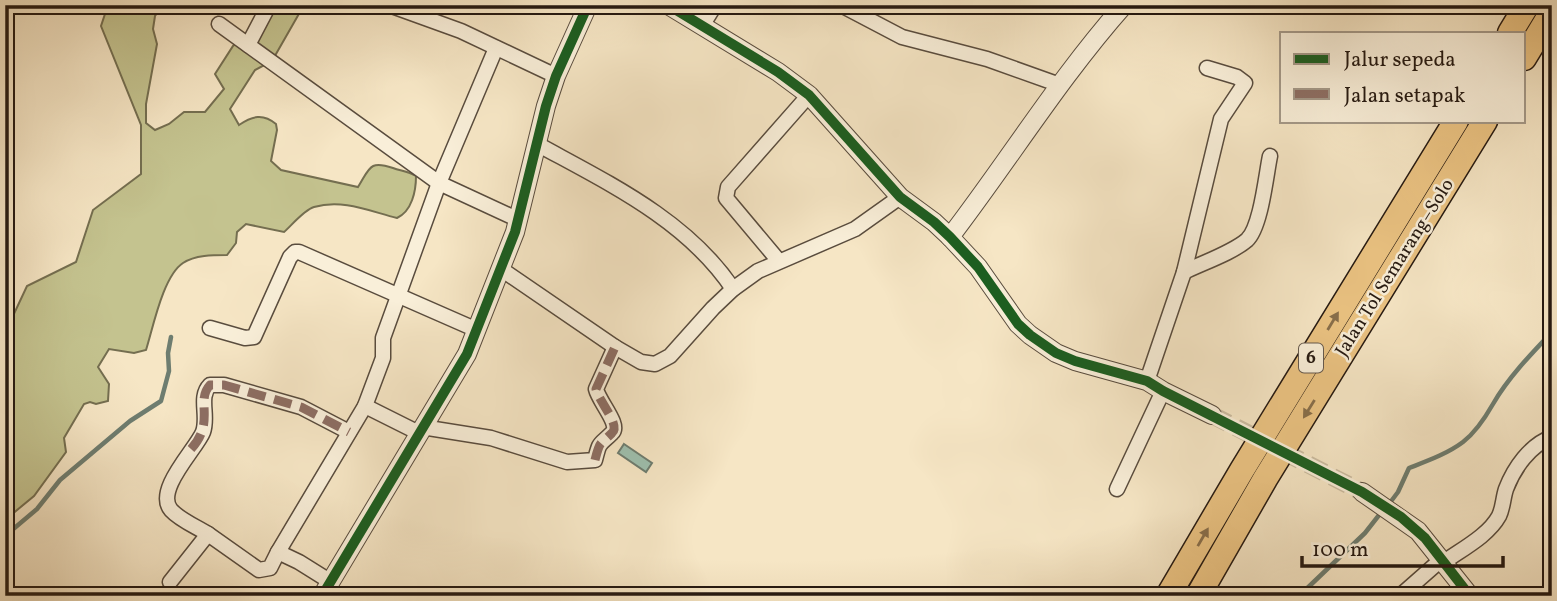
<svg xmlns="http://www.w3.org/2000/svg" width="1557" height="601" font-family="Vollkorn,serif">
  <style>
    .green { fill: #c4c38f; stroke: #746e50; stroke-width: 2 }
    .water { fill: #9ec0af; stroke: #6e7d70; stroke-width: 2 }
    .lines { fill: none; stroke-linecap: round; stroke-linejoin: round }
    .stream { stroke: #6e7d70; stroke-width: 4.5 }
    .tertiary-tunnel { stroke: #ccbda1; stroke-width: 18; stroke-dasharray: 18 9; stroke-linecap: butt }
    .minor-casing { stroke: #594c3e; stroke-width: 17 }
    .tertiary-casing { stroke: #594c3e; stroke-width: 20 }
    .motorway-casing { stroke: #251911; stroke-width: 27 }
    .minor { stroke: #f9efd9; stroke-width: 14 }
    .tertiary { stroke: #f9efd9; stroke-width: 18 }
    .motorway { stroke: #ebc382; stroke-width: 24 }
    .quiet { stroke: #8d6e63; stroke-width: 9; stroke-dasharray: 18 9; stroke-linecap: butt }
    .cycleway-casing { stroke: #f9efd9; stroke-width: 15 }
    .cycleway { stroke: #1b5e20; stroke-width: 10 }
    .oneway { fill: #886e4a }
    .labels { text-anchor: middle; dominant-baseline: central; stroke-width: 5; stroke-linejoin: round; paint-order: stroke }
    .shield { fill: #f9efd9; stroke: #65594d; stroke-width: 2 }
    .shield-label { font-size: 18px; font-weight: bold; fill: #251911 }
    .street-label { font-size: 19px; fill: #251911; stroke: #f9efd9 }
  </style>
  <rect width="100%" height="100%" fill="#f6e6c5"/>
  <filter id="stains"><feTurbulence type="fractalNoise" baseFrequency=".00286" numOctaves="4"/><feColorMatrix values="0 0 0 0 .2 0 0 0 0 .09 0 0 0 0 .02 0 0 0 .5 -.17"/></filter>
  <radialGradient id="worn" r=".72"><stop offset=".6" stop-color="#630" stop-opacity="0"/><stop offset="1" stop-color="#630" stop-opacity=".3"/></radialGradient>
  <path class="green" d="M108,5H163L155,16L153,29L157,44L146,104V123L155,130L169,124L184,112H205L224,89L215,74L233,46L275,5H304L272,61L255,70L230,109L239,125C252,116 263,113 276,124L277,130L271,161L281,170L358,187C370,168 369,160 393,168C401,171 408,171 416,176C416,191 412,211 397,218C369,211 343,199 314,207C304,210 292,225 284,232L246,224L237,232L236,243L227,255C213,255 195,255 183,263C163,276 153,328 146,350L134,353L109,349L98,367L109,384L108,401L96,404L90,402L84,404L64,438L66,452L34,496L5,520V333L27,286L76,262L93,210L141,174V125L101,26Z"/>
  <path class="water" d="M624,444L652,463L646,472L618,453Z"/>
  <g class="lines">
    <g class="stream">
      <path d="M1389,504L1398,492L1409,468C1427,461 1447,454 1463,442C1476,432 1485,418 1493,404C1508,378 1531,354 1552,332"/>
      <path d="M5,536L37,509L60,480L130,421L161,401L169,371L168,353L171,337"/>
      <path d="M1299,596L1365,533L1383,510"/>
    </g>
    <path class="tertiary-tunnel" d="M1212,415L1362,492"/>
    <defs>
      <g id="minor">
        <path d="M389,5L461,31L556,76"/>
        <path d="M841,5L902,37L987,59L1060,85"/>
        <path d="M219,24L439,183L519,220"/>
        <path d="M702,26L715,5"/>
        <path d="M248,45L269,5"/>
        <path d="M537,144C608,183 687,220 733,289"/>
        <path d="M778,260L726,198L728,187L809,95"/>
        <path d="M501,269L615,347L641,362L655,364L670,356L713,308L733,289L758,271L855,229L900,197"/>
        <path d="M1184,272C1202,263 1232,253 1247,240C1261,227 1266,175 1270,156"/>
        <path d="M210,328L245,338L254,337L290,257L295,252H299L477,330"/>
        <path d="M1147,381L1184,272L1221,119L1245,83L1237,77L1207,68"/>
        <path d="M365,406L419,433"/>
        <path d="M422,427L491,438L567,462L595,460C600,440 599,446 612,433C621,425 599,402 596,389L615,347"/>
        <path d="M1117,489L1163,391"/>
        <path d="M208,534C197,527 180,520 171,510C154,490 197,448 203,432C209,416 198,397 210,385H224L301,407L349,432"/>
        <path d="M278,552L365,406L383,358V338L439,183L496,48"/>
        <path d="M1444,562C1462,549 1488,536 1499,516C1503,508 1503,498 1506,489C1514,468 1530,445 1552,437"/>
        <path d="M170,582L208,534L259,570L270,568L278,552L299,562L331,582"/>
        <path d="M1400,596L1442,559"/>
      </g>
      <g id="tertiary">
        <path d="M668,5L778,72L809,95L900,197L934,222L950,237L978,267L1018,324L1030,335L1056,353L1075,361L1147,381L1163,391L1212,415"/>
        <path d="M950,237C1009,160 1060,77 1124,5"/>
        <path d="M1362,492L1418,531L1470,596"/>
        <path d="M322,596L467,354L515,232L546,106L556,76L588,5"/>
      </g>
      <g id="motorway">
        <path d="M1510,33L1527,5"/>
        <path d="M1524,58L1552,12"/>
        <path d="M1168,596L1242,470L1456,121"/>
        <path d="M1198,596L1265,479L1485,121"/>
      </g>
    </defs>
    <use href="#minor" class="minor-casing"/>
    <use href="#tertiary" class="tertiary-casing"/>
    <use href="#motorway" class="motorway-casing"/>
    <use href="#minor" class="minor"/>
    <use href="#tertiary" class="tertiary"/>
    <use href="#motorway" class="motorway"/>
    <g class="quiet">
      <path d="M191,449C216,422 195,401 210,385H224L301,407L349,432"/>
      <path d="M595,460C600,440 599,446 612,433C621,425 599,402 596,389L615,347"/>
    </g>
    <defs>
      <g id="cycleway">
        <path d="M668,5L778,72L809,95L900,197L934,222L950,237L978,267L1018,324L1030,335L1056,353L1075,361L1147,381L1163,391L1362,492L1401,517L1425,538L1470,596"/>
        <path d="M322,596L467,354L515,232L546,106L556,76L588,5"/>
      </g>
    </defs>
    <use href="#cycleway" class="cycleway-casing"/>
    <use href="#cycleway" class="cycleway"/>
  </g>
  <defs><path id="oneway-solid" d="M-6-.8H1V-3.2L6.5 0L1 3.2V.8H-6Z" transform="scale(1.75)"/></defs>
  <g class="oneway">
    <use href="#oneway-solid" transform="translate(1333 321) rotate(-59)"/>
    <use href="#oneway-solid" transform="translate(1309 409) rotate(122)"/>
    <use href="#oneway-solid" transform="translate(1203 537) rotate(-60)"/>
  </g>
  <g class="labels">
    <rect class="shield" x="1299" y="343.5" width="24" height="29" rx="5"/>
    <g class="shield-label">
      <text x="1311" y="358">6</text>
    </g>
    <g class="street-label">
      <text transform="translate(1395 268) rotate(-58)">Jalan Tol Semarang–Solo</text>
    </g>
  </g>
  <rect width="1557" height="601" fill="none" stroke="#f6e6c5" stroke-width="28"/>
  <rect x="7" y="7" width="1543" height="587" fill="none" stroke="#251911" stroke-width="3.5"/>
  <rect x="14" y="14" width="1529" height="573" fill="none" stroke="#251911" stroke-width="2"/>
  <rect x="1280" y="32" width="245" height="91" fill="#f9efd9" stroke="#a49989" stroke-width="2"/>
  <rect x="1294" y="54" width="35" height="10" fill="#1b5e20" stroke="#a49989" stroke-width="2"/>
  <text x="1344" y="66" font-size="21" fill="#251911">Jalur sepeda</text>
  <rect x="1294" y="89" width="35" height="10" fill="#8d6e63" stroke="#a49989" stroke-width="2"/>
  <text x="1344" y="102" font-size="21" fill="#251911">Jalan setapak</text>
  <path d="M1302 556v10h201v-10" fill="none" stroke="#251911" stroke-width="3.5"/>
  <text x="1312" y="556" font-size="21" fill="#251911" stroke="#f9efd9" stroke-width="5" paint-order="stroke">100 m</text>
  <rect width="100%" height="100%" filter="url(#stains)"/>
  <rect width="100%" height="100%" fill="url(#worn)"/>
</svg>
